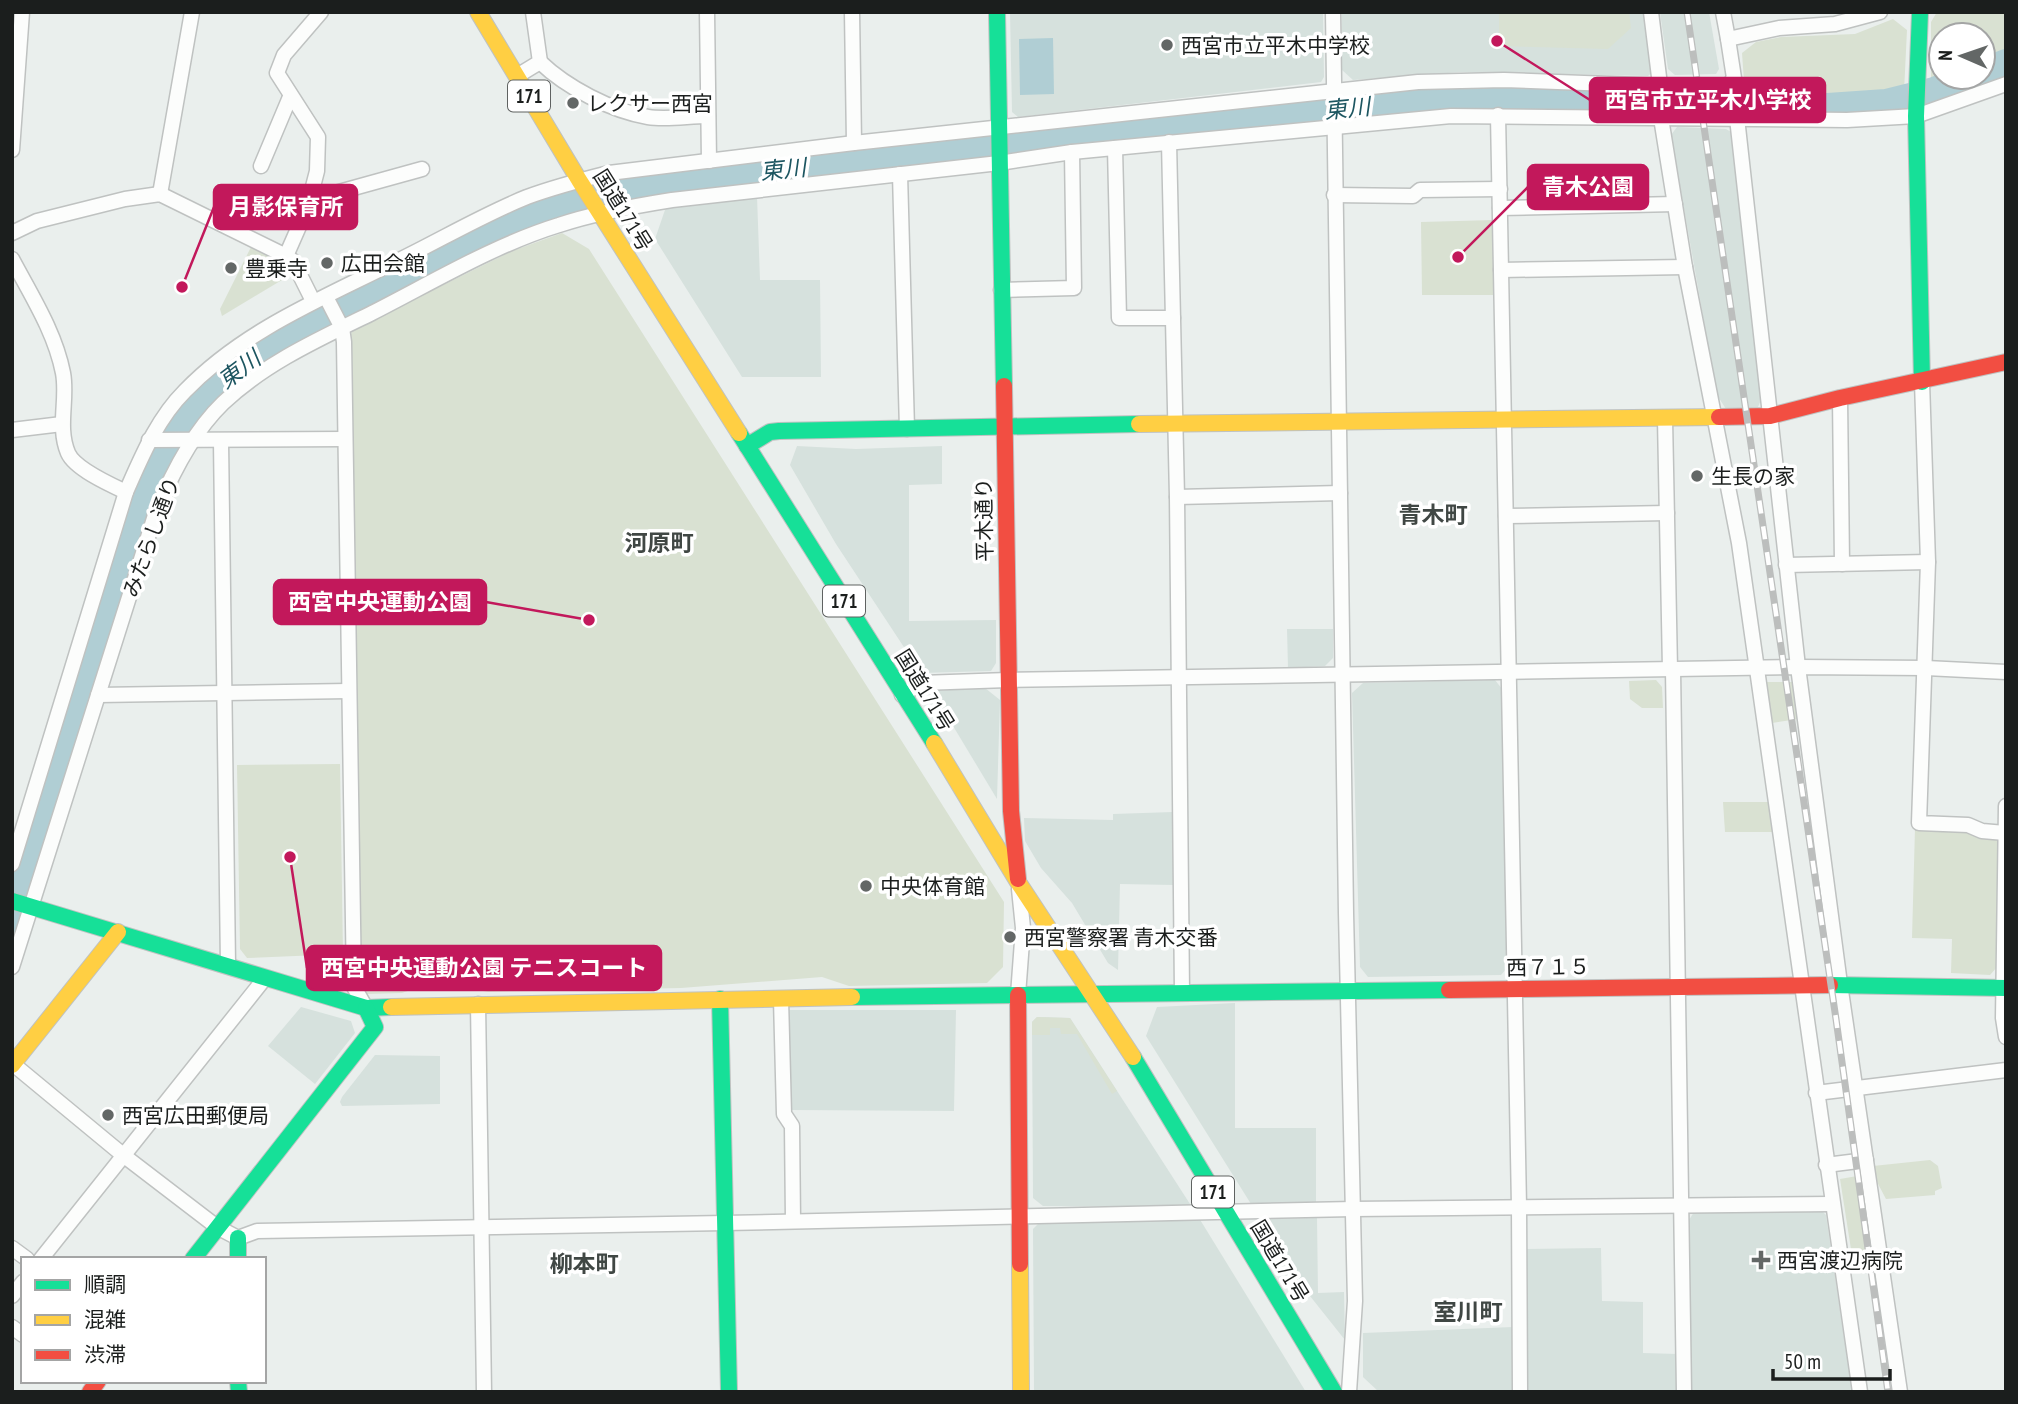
<svg xmlns="http://www.w3.org/2000/svg" width="2018" height="1404" font-family="'PT Sans Narrow','Noto Sans JP',sans-serif">
  <style>
    .built { fill: #d6e1dd }
    .green { fill: #d9e1d2 }
    .water { fill: #b0ced4 }
    .lines { fill: none; stroke-linecap: round; stroke-linejoin: round }
    .river { stroke: #b0ced4; stroke-width: 28 }
    .street-casing { stroke: #bfc2c1; stroke-width: 17 }
    .fast-casing { stroke: #bfc2c1; stroke-width: 18 }
    .slow-casing { stroke: #bfc2c1; stroke-width: 18 }
    .jam-casing { stroke: #bfc2c1; stroke-width: 18 }
    .street { stroke: #fcfdfc; stroke-width: 14 }
    .fast { stroke: #16e098; stroke-width: 16 }
    .slow { stroke: #ffcf43; stroke-width: 16 }
    .jam { stroke: #f24e42; stroke-width: 16 }
    .rail-casing { stroke: #bcbebd; stroke-width: 7 }
    .rail { stroke: #fff; stroke-width: 4.5; stroke-dasharray: 13; stroke-linecap: butt }
    .poi-dot { fill: #636766; stroke: #fff; stroke-width: 2.5 }
    .labels { text-anchor: middle; dominant-baseline: central; stroke-width: 7; stroke-linejoin: round; paint-order: stroke }
    .shield { fill: #fff; stroke: #5f6261; stroke-width: 2 }
    .shield-label { font-size: 19px; font-weight: bold; fill: #1b1e1d }
    .poi-label { font-size: 21px; fill: #1b1e1d; stroke: #fff; text-anchor: start }
    .street-label { font-size: 21px; fill: #1b1e1d; stroke: #fff }
    .water-label { font-size: 23px; font-style: italic; fill: #1d5661; stroke: #fff }
    .neighbourhood-label { font-size: 23px; font-weight: bold; fill: #404744; stroke: #fff }
    .leader { fill: none; stroke: #c2185b; stroke-width: 2.5 }
    .callout-dot { fill: #c2185b; stroke: #fff; stroke-width: 2.5 }
    .callout { fill: #c2185b; stroke: #c2185b; stroke-width: 2.5 }
    .callout-label { font-size: 23px; text-anchor: middle; font-weight: bold; fill: #fff }
  </style>
  <rect width="100%" height="100%" fill="#eaefed"/>
  <g class="built">
    <path d="M1010,12H1323L1324,77L1321,82L1018,117L1012,112Z"/>
    <path d="M1342,12H1647L1655,70L1648,76L1461,72L1353,80L1342,70Z"/>
    <path d="M1660,12H1709L1719,69L1716,74L1675,75L1668,69Z"/>
    <path d="M1677,127L1726,129L1731,132L1762,398L1758,407L1726,409L1717,395L1671,135Z"/>
    <path d="M757,196L760,280H820L821,377H742L655,239L666,207Z"/>
    <path d="M797,446L856,449L942,446V484L909,485V621L996,620V663L991,671L921,673L836,544L790,465Z"/>
    <path d="M1333,629V658L1325,666L1288,668L1287,629Z"/>
    <path d="M1495,680L1502,689L1507,968L1501,975L1368,977L1360,967L1352,693L1363,683Z"/>
    <path d="M985,688L1000,700L997,799L932,691Z"/>
    <path d="M1173,812L1174,885L1120,884L1118,970L1108,963L1072,903L1041,868L1025,841L1024,818L1113,820V814Z"/>
    <path d="M1235,1003V1128H1316V1204H1251L1146,1036L1157,1007Z"/>
    <path d="M301,1007L351,1021L355,1033L315,1084L268,1046Z"/>
    <path d="M789,1010H956L954,1111L791,1110Z"/>
    <path d="M1037,1017L1070,1018L1190,1204L1185,1207L1043,1206L1033,1198L1032,1022Z"/>
    <path d="M375,1055L440,1056V1104L342,1106L340,1102L342,1097Z"/>
    <path d="M1820,1209L1826,1215L1852,1392H1690L1689,1220L1694,1212Z"/>
    <path d="M1199,1218L1306,1392H1034L1033,1229L1039,1223Z"/>
    <path d="M1317,1218L1318,1293L1344,1292L1345,1340L1310,1296L1261,1219Z"/>
    <path d="M1601,1248L1602,1301L1643,1302V1353L1678,1354V1392H1527L1525,1249Z"/>
    <path d="M1513,1327L1514,1392H1379L1363,1377V1333Z"/>
  </g>
  <g class="green">
    <path d="M1499,12H1629L1631,28L1608,49L1499,46Z"/>
    <path d="M1937,12H2006V57L1983,65V35H1941V77H1948L1931,83V22Z"/>
    <path d="M1893,19L1907,30L1904,92C1849,104 1791,98 1736,97L1744,81L1742,53L1756,42L1781,37L1855,34Z"/>
    <path d="M1494,220L1496,295H1422L1421,222Z"/>
    <path d="M562,233L589,249L1004,902L1003,967L987,983L849,986L822,977L681,988L488,992L444,983L422,986L402,993L367,994L360,986L349,337L354,329L512,251Z"/>
    <path d="M251,247L282,260L292,274L222,316L220,309Z"/>
    <path d="M1656,680L1662,687L1663,708H1642L1630,699L1629,681Z"/>
    <path d="M1766,682H1792L1798,719L1772,723Z"/>
    <path d="M340,764L343,954L247,958L240,949L237,765Z"/>
    <path d="M1723,802H1768L1773,832H1725Z"/>
    <path d="M1915,828C1940,829 1981,823 1999,843L1997,967L1990,975L1951,973L1952,939L1912,938Z"/>
    <path d="M1037,1017L1070,1018L1117,1091L1112,1094L1077,1034H1061L1060,1028H1050V1035H1032V1022Z"/>
    <path d="M1930,1160L1938,1166L1942,1188L1935,1191V1195L1886,1199L1876,1180L1873,1166Z"/>
    <path d="M1863,1175L1875,1259L1853,1262L1840,1179Z"/>
  </g>
  <path class="water" d="M1053,38L1054,94L1020,95L1019,39Z"/>
  <g class="lines">
    <g class="river">
      <path d="M1983,72L2006,63"/>
      <path d="M12,922L148,488L175,432L213,388L272,344L533,215L618,188L664,182L1431,99L1493,98L1828,107L1886,103L1934,91L1970,77"/>
    </g>
    <defs>
      <g id="street">
        <path d="M707,12L709,161"/>
        <path d="M852,12L854,143"/>
        <path d="M1333,12L1346,913L1355,1301L1349,1392"/>
        <path d="M1651,12L1660,85"/>
        <path d="M1723,12L1728,39"/>
        <path d="M540,62C566,87 611,111 648,117C666,120 689,116 708,116"/>
        <path d="M517,76L540,62L533,12"/>
        <path d="M1498,115L1519,1206L1520,1392"/>
        <path d="M1661,118L1685,267L1739,543L1860,1392"/>
        <path d="M1737,118L1798,667L1840,984L1900,1392"/>
        <path d="M1169,142L1177,497L1182,993"/>
        <path d="M1115,148L1119,318H1173"/>
        <path d="M12,150L22,12"/>
        <path d="M261,166L290,97"/>
        <path d="M900,174L907,429"/>
        <path d="M160,194L192,12"/>
        <path d="M1334,195L1413,196L1420,190L1500,189"/>
        <path d="M310,200L422,169"/>
        <path d="M1500,208L1675,204"/>
        <path d="M12,233L37,221L125,199L160,194L286,256L293,261L313,301"/>
        <path d="M286,256L308,206L317,171L318,137L277,73L284,55L321,12"/>
        <path d="M12,259C31,295 55,332 63,373C68,399 57,427 68,453C75,469 111,485 126,492"/>
        <path d="M1501,270L1685,267"/>
        <path d="M1001,290L1074,288L1072,152"/>
        <path d="M326,297L342,328L344,342L354,987L366,1008"/>
        <path d="M1922,382L1928,562L1919,823L1968,825L1982,831L2005,833"/>
        <path d="M1840,398L1842,564"/>
        <path d="M1665,419L1670,669"/>
        <path d="M12,430L62,424"/>
        <path d="M149,440L345,439"/>
        <path d="M221,441L228,965"/>
        <path d="M1177,497L1340,493"/>
        <path d="M1506,516L1667,513"/>
        <path d="M1786,565L1928,562"/>
        <path d="M1673,670L1684,1392"/>
        <path d="M98,695L348,691"/>
        <path d="M902,695L921,683L1008,680L1798,667L1926,668L2006,672"/>
        <path d="M2006,806L2003,1018L2006,1037"/>
        <path d="M12,864L126,492C142,456 157,419 185,391C243,331 319,300 393,263C437,242 482,215 527,197C554,187 581,180 609,173L854,143L1418,82L1504,80L1718,88L1728,86L1734,78L1728,39L1779,28L1835,24L1880,12"/>
        <path d="M12,967L155,515C171,475 192,433 223,403C265,363 321,338 372,313C433,282 494,245 559,225C595,213 634,206 672,200L999,163L1072,152L1451,116L1847,120L1916,116L2006,84"/>
        <path d="M1018,995L1023,928L1019,889"/>
        <path d="M781,999L784,1114L792,1126L793,1221"/>
        <path d="M478,1004L484,1392"/>
        <path d="M13,1064L123,1155L217,1227L238,1238L257,1231L725,1223L1353,1209L1831,1204"/>
        <path d="M1816,1093L2006,1070"/>
        <path d="M1826,1165L1866,1160"/>
        <path d="M12,1248L27,1259"/>
        <path d="M41,1259L265,978"/>
        <path d="M12,1296L23,1282"/>
        <path d="M12,1327L23,1335"/>
      </g>
      <g id="fast">
        <path d="M997,12L1004,386"/>
        <path d="M1920,12L1916,116L1922,382"/>
        <path d="M739,433L934,743"/>
        <path d="M747,446L770,432L779,431L1139,424"/>
        <path d="M12,901L366,1008L391,1007"/>
        <path d="M1830,985L2006,988"/>
        <path d="M852,997C1051,993 1250,994 1449,990"/>
        <path d="M720,999L729,1392"/>
        <path d="M1133,1057L1334,1392"/>
        <path d="M238,1238V1259"/>
        <path d="M193,1259L375,1027L366,1008"/>
        <path d="M238,1381L239,1392"/>
      </g>
      <g id="slow">
        <path d="M478,12L579,180L739,433"/>
        <path d="M1139,424L1719,417"/>
        <path d="M934,743L1018,882L1133,1057"/>
        <path d="M391,1007L852,997"/>
        <path d="M12,1065L118,932"/>
        <path d="M1020,1264L1021,1392"/>
      </g>
      <g id="jam">
        <path d="M1004,386L1011,811L1018,879"/>
        <path d="M1719,417L1770,416L1840,398L2006,362"/>
        <path d="M1449,990L1830,985"/>
        <path d="M1018,995L1020,1264"/>
        <path d="M90,1392L98,1381"/>
      </g>
    </defs>
    <use href="#street" class="street-casing"/>
    <use href="#fast" class="fast-casing"/>
    <use href="#slow" class="slow-casing"/>
    <use href="#jam" class="jam-casing"/>
    <use href="#street" class="street"/>
    <use href="#fast" class="fast"/>
    <use href="#slow" class="slow"/>
    <use href="#jam" class="jam"/>
    <defs>
      <path id="rail" d="M1687,12L1836,1019L1888,1392"/>
    </defs>
    <use href="#rail" class="rail-casing"/>
    <use href="#rail" class="rail"/>
  </g>
  <g class="poi-dot">
    <circle cx="1167" cy="45" r="7"/>
    <circle cx="573" cy="103" r="7"/>
    <circle cx="327" cy="263" r="7"/>
    <circle cx="231" cy="268" r="7"/>
    <circle cx="1697" cy="476" r="7"/>
    <circle cx="866" cy="886" r="7"/>
    <circle cx="1010" cy="937" r="7"/>
    <circle cx="108" cy="1115" r="7"/>
    <path d="M1757.5 1249.5h7v7h7v7h-7v7h-7v-7h-7v-7h7z"/>
  </g>
  <g class="labels">
    <g class="shield">
      <rect x="508" y="80.5" width="42" height="31" rx="5"/>
      <rect x="823" y="585.5" width="42" height="31" rx="5"/>
      <rect x="1192" y="1176.5" width="42" height="31" rx="5"/>
    </g>
    <g class="shield-label">
      <text x="529" y="96">171</text>
      <text x="844" y="601">171</text>
      <text x="1213" y="1192">171</text>
    </g>
    <g class="poi-label">
      <text x="1181" y="45">西宮市立平木中学校</text>
      <text x="587" y="103">レクサー西宮</text>
      <text x="341" y="263">広田会館</text>
      <text x="245" y="268">豊乗寺</text>
      <text x="1711" y="476">生長の家</text>
      <text x="880" y="886">中央体育館</text>
      <text x="1024" y="937">西宮警察署 青木交番</text>
      <text x="122" y="1115">西宮広田郵便局</text>
      <text x="1777" y="1260">西宮渡辺病院</text>
    </g>
    <g class="street-label">
      <text transform="translate(623 210) rotate(58)">国道171号</text>
      <text transform="translate(984 520) rotate(-91)">平木通り</text>
      <text transform="translate(151 537) rotate(-70)">みたらし通り</text>
      <text transform="translate(925 690) rotate(58)">国道171号</text>
      <text transform="translate(1548 967) rotate(-1)">西７１５</text>
      <text transform="translate(1280 1261) rotate(59)">国道171号</text>
    </g>
    <g class="water-label">
      <text transform="translate(1347 108) rotate(-6)">東川</text>
      <text transform="translate(783 169) rotate(-6)">東川</text>
      <text transform="translate(239 369) rotate(-37)">東川</text>
    </g>
    <g class="neighbourhood-label">
      <text x="1433" y="514">青木町</text>
      <text x="659" y="542">河原町</text>
      <text x="584" y="1263">柳本町</text>
      <text x="1468" y="1311">室川町</text>
    </g>
  </g>
  <path class="leader" d="M1497 41L1590 100M1458 257L1528 187M182 287L214 207M589 620L486 602M290 857L307 968"/>
  <g class="callout-dot">
    <circle cx="1497" cy="41" r="7"/>
    <circle cx="1458" cy="257" r="7"/>
    <circle cx="182" cy="287" r="7"/>
    <circle cx="589" cy="620" r="7"/>
    <circle cx="290" cy="857" r="7"/>
  </g>
  <g class="callout">
    <rect x="1590" y="78" width="235" height="44" rx="7"/>
    <rect x="1528" y="165" width="120" height="44" rx="7"/>
    <rect x="214" y="185" width="143" height="44" rx="7"/>
    <rect x="274" y="580" width="212" height="44" rx="7"/>
    <rect x="307" y="946" width="354" height="44" rx="7"/>
  </g>
  <g class="callout-label">
    <text x="1708" y="108">西宮市立平木小学校</text>
    <text x="1588" y="195">青木公園</text>
    <text x="286" y="215">月影保育所</text>
    <text x="380" y="610">西宮中央運動公園</text>
    <text x="484" y="976">西宮中央運動公園 テニスコート</text>
  </g>
  <rect width="2018" height="1404" fill="none" stroke="#1b1e1d" stroke-width="28"/>
  <rect x="21" y="1257" width="245" height="126" fill="#ffffff" stroke="#a4a5a5" stroke-width="2"/>
  <rect x="35" y="1280" width="35" height="10" fill="#16e098" stroke="#a4a5a5" stroke-width="2"/>
  <text x="84" y="1292" font-size="21" fill="#1b1e1d">順調</text>
  <rect x="35" y="1315" width="35" height="10" fill="#ffcf43" stroke="#a4a5a5" stroke-width="2"/>
  <text x="84" y="1327" font-size="21" fill="#1b1e1d">混雑</text>
  <rect x="35" y="1350" width="35" height="10" fill="#f24e42" stroke="#a4a5a5" stroke-width="2"/>
  <text x="84" y="1362" font-size="21" fill="#1b1e1d">渋滞</text>
  <g transform="translate(1962 56) rotate(272)"><circle r="33" fill="#ffffff" stroke="#a4a5a5" stroke-width="2"/>
  <path d="M0-5L12 26L0 18L-12 26Z" fill="#636766"/>
  <text y="-10" font-size="19" font-weight="bold" text-anchor="middle" fill="#1b1e1d">N</text>
  </g>
  <path d="M1773 1369v10h117v-10" fill="none" stroke="#1b1e1d" stroke-width="3.5"/>
  <text x="1784" y="1369" font-size="21" fill="#1b1e1d" stroke="#ffffff" stroke-width="5" paint-order="stroke">50 m</text>
</svg>
